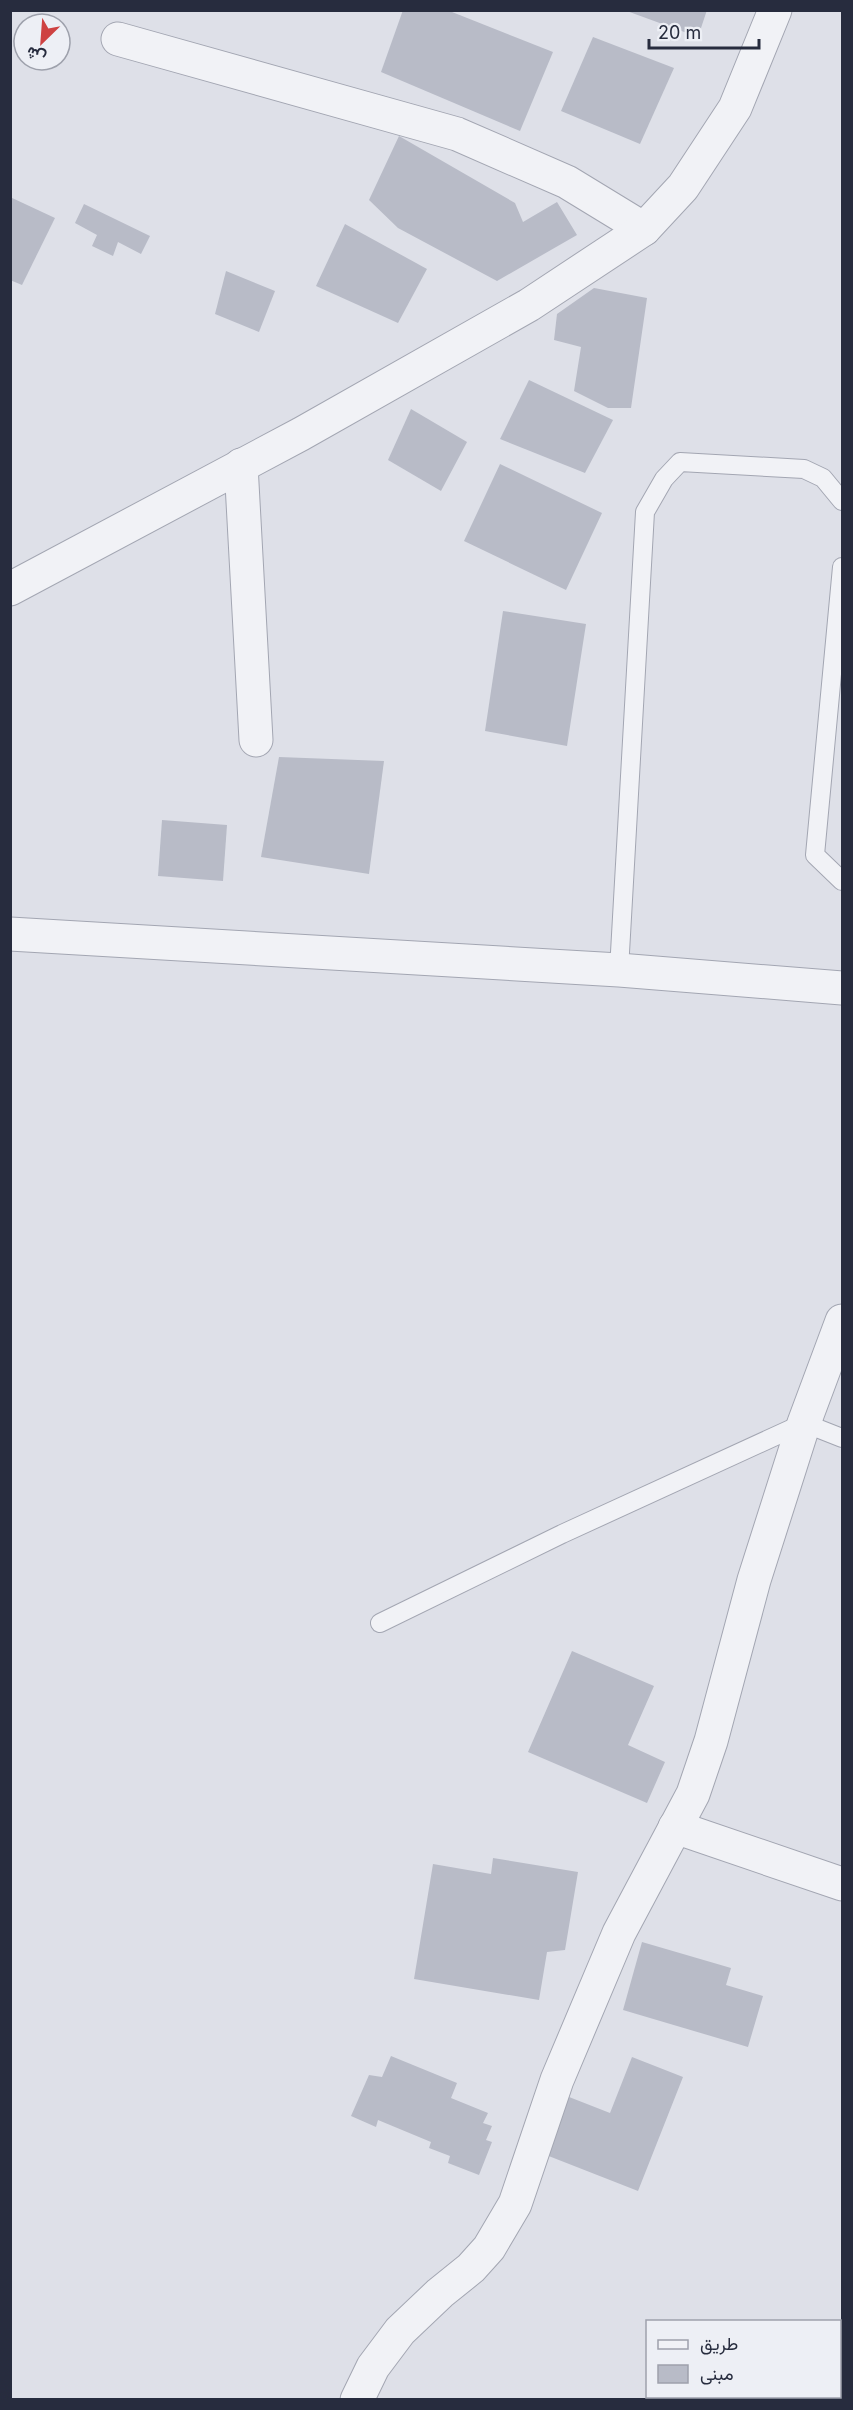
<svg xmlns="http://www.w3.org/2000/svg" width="853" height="2410" font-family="Inter,Vazirmatn,sans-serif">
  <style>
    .building { fill: #b8bbc7 }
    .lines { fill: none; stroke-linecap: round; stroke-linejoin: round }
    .service-casing { stroke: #a3a6b2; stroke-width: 20 }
    .minor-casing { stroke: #a3a6b2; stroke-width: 35 }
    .tertiary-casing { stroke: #a3a6b2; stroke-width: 35 }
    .service { stroke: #f1f2f6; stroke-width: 18 }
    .minor { stroke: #f1f2f6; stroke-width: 33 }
    .tertiary { stroke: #f1f2f6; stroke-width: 33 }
  </style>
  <rect width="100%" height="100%" fill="#dee0e8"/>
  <g class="building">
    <path d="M403,10H447L553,52L520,131L381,72Z"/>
    <path d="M624,10H707L698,37Z"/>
    <path d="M593,37L674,68L640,144L561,111Z"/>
    <path d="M399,136L515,203L523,222L557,202L577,235L497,281L398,228L369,200Z"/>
    <path d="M10,197L55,218L22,285L10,280Z"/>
    <path d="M84,204L150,236L141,254L118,242L113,256L92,246L97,235L75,223Z"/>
    <path d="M345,224L427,269L398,323L316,286Z"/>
    <path d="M226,271L275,291L259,332L215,314Z"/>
    <path d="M594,288L647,298L631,408H608L574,391L581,347L554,340L557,314Z"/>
    <path d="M529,380L613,420L585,473L500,439Z"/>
    <path d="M411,409L467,442L441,491L388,460Z"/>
    <path d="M500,464L602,513L566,590L464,541Z"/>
    <path d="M503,611L586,624L567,746L485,731Z"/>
    <path d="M279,757L384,761L369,874L261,857Z"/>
    <path d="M162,820L227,825L223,881L158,876Z"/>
    <path d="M572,1651L654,1686L628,1745L665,1762L647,1803L528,1752Z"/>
    <path d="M493,1858L578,1872L565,1950L547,1952L539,2000L414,1979L433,1864L491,1874Z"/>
    <path d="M642,1942L731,1968L726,1985L763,1996L748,2047L623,2010Z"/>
    <path d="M391,2056L457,2083L451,2098L488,2113L483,2123L492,2126L486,2140L492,2142L479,2175L448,2163L450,2156L429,2148L431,2142L378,2120L376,2127L351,2116L369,2075L382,2077Z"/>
    <path d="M632,2057L683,2077L638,2191L541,2153L564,2095L610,2113Z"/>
  </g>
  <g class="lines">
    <defs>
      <g id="service">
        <path d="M842,567L815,855L842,881"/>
        <path d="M619,970L645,512L664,479L680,462L804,469L823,478L842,501"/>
        <path d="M380,1623L562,1534L804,1423L842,1438"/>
      </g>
      <g id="minor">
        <path d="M118,39L457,134L567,182L644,229"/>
        <path d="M241,465L256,740"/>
        <path d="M675,1827L842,1884"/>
        <path d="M357,2400L373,2367L400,2331L440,2293L471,2268L489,2248L515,2204L557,2080L619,1933L693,1794L711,1741L754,1580L804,1423L842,1321"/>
      </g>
      <g id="tertiary">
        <path d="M10,589L301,434L529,305L644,229L683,187L735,108L775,10"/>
        <path d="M10,934L619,970L842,988"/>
      </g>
    </defs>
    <use href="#service" class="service-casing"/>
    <use href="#minor" class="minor-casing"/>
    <use href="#tertiary" class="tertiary-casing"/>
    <use href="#service" class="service"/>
    <use href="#minor" class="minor"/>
    <use href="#tertiary" class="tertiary"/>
  </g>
  <rect width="853" height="2410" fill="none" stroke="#272c3e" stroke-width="24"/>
  <rect x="646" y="2320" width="195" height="78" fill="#edeff5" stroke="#9ea1ac" stroke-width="1.5"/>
  <rect x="658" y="2340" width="30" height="9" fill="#f1f2f6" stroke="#9ea1ac" stroke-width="1.5"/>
  <text x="700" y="2350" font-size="18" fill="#272c3e">طريق</text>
  <rect x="658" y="2365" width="30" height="18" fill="#b8bbc7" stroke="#9ea1ac" stroke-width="1.5"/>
  <text x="700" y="2380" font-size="18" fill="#272c3e">مبنى</text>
  <g transform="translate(42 42) rotate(205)"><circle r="28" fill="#edeff5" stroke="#9ea1ac" stroke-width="1.5"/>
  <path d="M0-4.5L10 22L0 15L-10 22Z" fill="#ce4242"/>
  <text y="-9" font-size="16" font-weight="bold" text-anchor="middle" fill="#272c3e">ش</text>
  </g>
  <path d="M649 39v9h110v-9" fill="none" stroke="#272c3e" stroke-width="3"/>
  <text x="658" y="39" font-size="18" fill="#272c3e" stroke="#edeff5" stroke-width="4.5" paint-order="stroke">20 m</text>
</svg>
